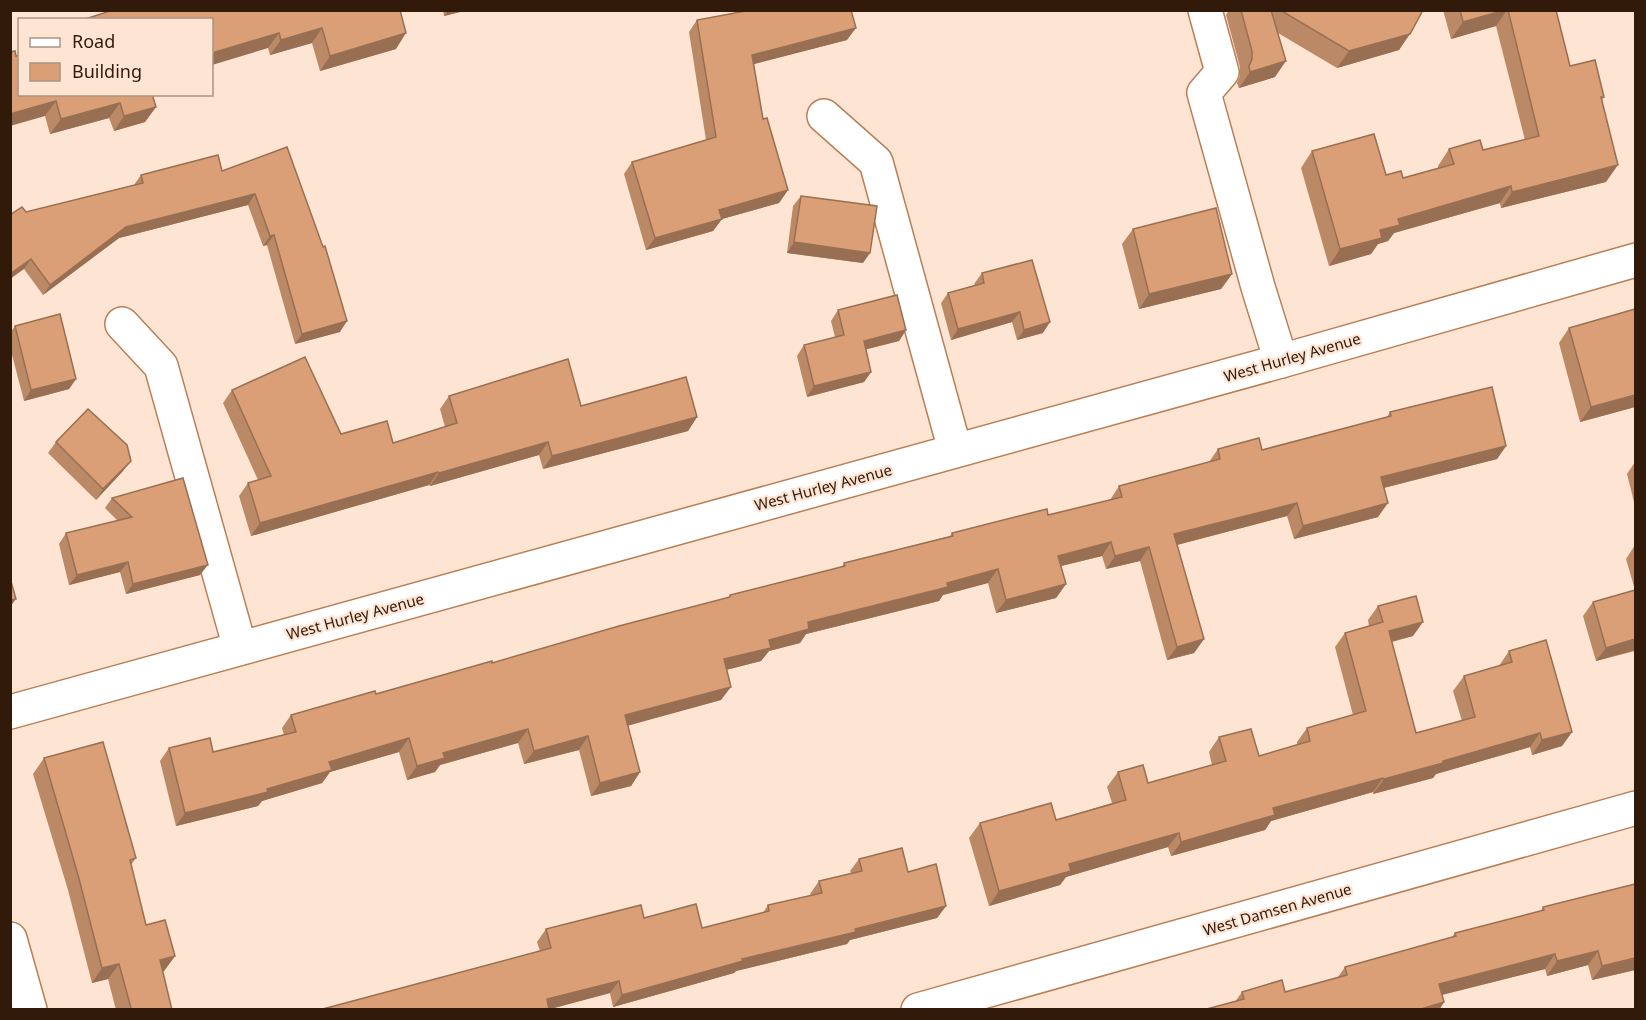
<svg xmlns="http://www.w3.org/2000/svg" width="1646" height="1020" font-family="'Noto Sans',sans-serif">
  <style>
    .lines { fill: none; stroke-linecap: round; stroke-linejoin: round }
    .minor-casing { stroke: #b87f57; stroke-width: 36 }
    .minor { stroke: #fff; stroke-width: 33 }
    .wall { fill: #bb8965 }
    .shaded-wall { fill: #996f53 }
    .building { fill: #da9f76; stroke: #996f53; stroke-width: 1.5 }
    .labels { text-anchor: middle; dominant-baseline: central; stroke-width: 4.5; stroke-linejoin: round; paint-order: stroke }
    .street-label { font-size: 15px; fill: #311a0a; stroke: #fee4d3 }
  </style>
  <rect width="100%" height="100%" fill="#fee4d3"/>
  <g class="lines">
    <defs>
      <g id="minor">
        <path d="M1205,10L1222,72L1204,93L1258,287L1281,361"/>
        <path d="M824,116L876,162L955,450"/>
        <path d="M122,324L161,366L240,648"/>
        <path d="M10,712L1281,361L1636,260"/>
        <path d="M10,939L30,1010"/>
        <path d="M918,1010L1636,808"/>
      </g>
    </defs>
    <use href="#minor" class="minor-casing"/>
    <use href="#minor" class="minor"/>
  </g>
  <g class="wall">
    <path d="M400,10L396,49L320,71L312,43L270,55L268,48L212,20H85Z"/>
    <path d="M443,10H468L444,16Z"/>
    <path d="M1229,10H1423L1399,50L1337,68L1278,33L1275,77L1239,88L1237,83L1240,76V67L1226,15Z"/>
    <path d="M1443,10H1556L1570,66L1604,97L1602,100L1606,182L1501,208L1500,203L1394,233L1388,241L1378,244L1371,254L1329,266L1301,168L1312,151L1386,175L1403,178L1438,168V166L1449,149L1483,150L1525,140L1496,26L1451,39Z"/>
    <path d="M697,20L847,40L753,64L763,119L788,190L779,203L722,219L713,231L646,250L624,174L632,162L706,140L689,32Z"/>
    <path d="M16,56L152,94L156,107L145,122L114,131L109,118L50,134L45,116Z"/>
    <path d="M287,147L340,332L295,344L267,245L263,246L248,205L119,238L43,295L24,269L26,212L134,185L141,175L222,171Z"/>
    <path d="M801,196L863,263L787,253L793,206Z"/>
    <path d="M1133,229L1232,274L1221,289L1139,309L1122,244Z"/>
    <path d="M982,273L1043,333L1017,340L1012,322L951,340L941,303L948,293L975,285L974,284Z"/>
    <path d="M838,310L906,330L899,341L866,349L871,372L864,382L807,397L797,356L804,345L835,337L831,321Z"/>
    <path d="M15,326L76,379L69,389L24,401L10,347V333Z"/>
    <path d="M1569,328L1635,407L1580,422L1559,343Z"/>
    <path d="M232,390L341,434L393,443L445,427L440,409L449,396L581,406L697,417L688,431L543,469L539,455L430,486L429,485L251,536L239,496L248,483L258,480L223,403Z"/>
    <path d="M1390,412L1506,446L1497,459L1384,488L1378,517L1294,539L1287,516L1177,545L1204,639L1194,653L1167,660L1140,561L1106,569L1102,556L1061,566L1066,584L1056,598L996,613L988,583L943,595L939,601L806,634L800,643L769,651L761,661L726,670L721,700L628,725L640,772L631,786L591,796L579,750L524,764L518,743L440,765L435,772L407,780L399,752L330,772L322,783L262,801L258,806L176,826L160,761L169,748L213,752L284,735L282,728L291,715L376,694L492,663L728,598L730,595L842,567L844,563L950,536L952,533L1048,515L1110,500L1119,486L1209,462L1218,449L1262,450L1387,417Z"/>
    <path d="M56,442L123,471L96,500L48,453Z"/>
    <path d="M1635,462V506L1627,474Z"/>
    <path d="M112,498L200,575L126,594L120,572L69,585L59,544L66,533L118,521L105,508Z"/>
    <path d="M1635,545V651L1596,661L1583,616L1593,602L1635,590L1626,559Z"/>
    <path d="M1378,606L1413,636L1392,642L1416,733L1462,721L1453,691L1464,676L1499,666L1509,651L1572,732L1562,746L1532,755L1530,747L1436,774L1433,778L1373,794V792L1271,821L1265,830L1171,856L1168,847L1066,877L1060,885L989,906L969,838L980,823L1056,820L1112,803L1107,787L1118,772L1148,783L1212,765L1209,752L1219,737L1259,756L1297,745V742L1307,728L1353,715L1335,647L1345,633L1369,626L1368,620Z"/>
    <path d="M44,758L136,858L131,865L146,925L175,956L164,971L163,972L172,1010H116L108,979L92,983L68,890L33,774Z"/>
    <path d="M859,859L908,872L946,906L937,918L850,940L847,944L736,971L734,973L613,1007L610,993L549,1009L540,951L537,942L546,929L644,918L702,928L763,913L768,905L811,895L810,894L819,881L851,873L850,871Z"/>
    <path d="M1543,907L1635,970L1592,980L1588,965L1547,976L1545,969L1442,995L1444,1002L1439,1010H1203L1235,1002L1242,992H1285L1338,977L1345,967L1452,937L1455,933L1541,911Z"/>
  </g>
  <g class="shaded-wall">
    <path d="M448,10H468L444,16Z"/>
    <path d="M1505,10H1507L1496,26L1451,39L1463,22Z"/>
    <path d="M322,28L312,43L270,55L281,40Z"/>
    <path d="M856,28L847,40L743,67L752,55Z"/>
    <path d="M279,33L268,48L212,65V53Z"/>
    <path d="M406,33L396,49L320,71L330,56Z"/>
    <path d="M1410,34L1399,50L1337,68L1349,51Z"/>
    <path d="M1286,61L1275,77L1239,88L1250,72Z"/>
    <path d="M56,101L45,116L10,126V114Z"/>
    <path d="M120,103L109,118L50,134L61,119Z"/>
    <path d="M156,107L145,122L114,131L124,116Z"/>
    <path d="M1618,165L1606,182L1501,208L1512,192Z"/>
    <path d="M1511,186L1500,203L1394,233L1388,241L1378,244L1371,254L1329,266L1340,249L1398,219Z"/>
    <path d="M788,190L779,203L722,219L713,231L646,250L655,238L719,210Z"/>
    <path d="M255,194L248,205L119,238L43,295L50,285L126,227Z"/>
    <path d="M274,235L267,245L263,246L270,236Z"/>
    <path d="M794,242L870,253L863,263L787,253Z"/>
    <path d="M31,259L24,269L10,279V274Z"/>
    <path d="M1232,274L1221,289L1139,309L1149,294Z"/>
    <path d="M1020,312L1012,322L951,340L958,329Z"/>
    <path d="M347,321L340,332L295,344L302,334Z"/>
    <path d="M1050,322L1043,333L1017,340L1024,330Z"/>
    <path d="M906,330L899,341L856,352L864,341Z"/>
    <path d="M871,372L864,382L807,397L814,386Z"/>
    <path d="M76,379L69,389L24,401L31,390Z"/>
    <path d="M1635,395V407L1580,422L1591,407Z"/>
    <path d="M697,417L688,431L543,469L552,456Z"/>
    <path d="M548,442L539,455L430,486L439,473Z"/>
    <path d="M1506,446L1497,459L1371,491L1381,477Z"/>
    <path d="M131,461L123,471L96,500L103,489Z"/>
    <path d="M438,472L429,485L251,536L260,523Z"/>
    <path d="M1297,503L1287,516L1165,548L1174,534Z"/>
    <path d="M1388,503L1378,517L1294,539L1303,526Z"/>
    <path d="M1111,542L1102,556L1049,569L1058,556Z"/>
    <path d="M1149,547L1140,561L1106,569L1115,556Z"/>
    <path d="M128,562L120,572L69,585L77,575Z"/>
    <path d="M208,565L200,575L126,594L133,584Z"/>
    <path d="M998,569L988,583L943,595L939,601L806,634L800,643L769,651L761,661L714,673L724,659L808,622Z"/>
    <path d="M1066,584L1056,598L996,613L1006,600Z"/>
    <path d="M16,599L10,607V600Z"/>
    <path d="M1423,622L1413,636L1378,645L1389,631Z"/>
    <path d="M1204,639L1194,653L1167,660L1177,647Z"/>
    <path d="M1635,639V650L1596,661L1606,648Z"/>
    <path d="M731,687L721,700L616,729L625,715Z"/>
    <path d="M528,729L518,743L440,765L435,772L407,780L417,766L443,753Z"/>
    <path d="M1572,732L1562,746L1532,755L1542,740Z"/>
    <path d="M1540,733L1530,747L1436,774L1433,778L1373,794L1384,779L1443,761Z"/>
    <path d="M588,736L579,750L524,764L534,751Z"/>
    <path d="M409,738L399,752L330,772L322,783L262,801L258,806L176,826L185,813L267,789L329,762Z"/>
    <path d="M640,772L631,786L591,796L600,783Z"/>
    <path d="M1383,778L1373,792L1271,821L1265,830L1171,856L1181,842L1273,808Z"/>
    <path d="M1179,833L1168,847L1066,877L1060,885L989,906L999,891L1069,864Z"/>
    <path d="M946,906L937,918L850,940L847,944L736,971L734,973L613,1007L622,995L742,959Z"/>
    <path d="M1598,951L1588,965L1547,976L1557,961Z"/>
    <path d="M1555,954L1545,969L1429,998L1439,984Z"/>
    <path d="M175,956L164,971L149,975L160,960Z"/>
    <path d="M1635,958V970L1592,980L1602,966Z"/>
    <path d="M119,964L108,979L92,983L102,968Z"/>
    <path d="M619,981L610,993L547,1010V999Z"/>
    <path d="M1444,1002L1439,1010H1418Z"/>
  </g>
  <g class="building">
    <path d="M113,10H400L406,33L330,56L322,28L281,40L279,33L212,53V20H86L85,19Z"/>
    <path d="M751,10H851L856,28L752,55L763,119L767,118L788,190L719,210L722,219L655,238L632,162L716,137L697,20Z"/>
    <path d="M1241,10H1271L1286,61L1250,72L1249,66L1252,59V51Z"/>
    <path d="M1280,10H1423L1410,34L1349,51Z"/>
    <path d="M1460,10H1505L1463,22Z"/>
    <path d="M1508,10H1556L1570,66L1595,60L1604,97H1601L1618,165L1512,192L1511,186L1398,219L1400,225L1380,230L1382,238L1340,249L1312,151L1374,134L1386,175L1401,171L1403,178L1454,164L1449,149L1480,140L1483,150L1539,136Z"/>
    <path d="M15,51L16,56L20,55V94H152L156,107L124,116L120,103L61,119L56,101L10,114V52Z"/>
    <path d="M287,147L323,247L325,246L347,321L302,334L274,235L270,236L255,194L126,227L50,285L31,259L10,274V215L22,207L26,212L143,183L141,175L218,155L222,171Z"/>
    <path d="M801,196L877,206L870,253L794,242Z"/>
    <path d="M1216,208L1232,274L1149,294L1133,229Z"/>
    <path d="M1032,260L1050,322L1024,330L1020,312L958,329L948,293L984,283L982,273Z"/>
    <path d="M897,295L906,330L864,341L871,372L814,386L804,345L844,335L838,310Z"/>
    <path d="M1635,309V395L1591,407L1569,328Z"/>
    <path d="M60,314L76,379L31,390L15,326Z"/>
    <path d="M305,357L341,434L387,421L393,443L457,423L449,396L568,359L581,406L686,377L697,417L552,456L548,442L439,473L438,472L260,523L248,483L271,476L232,390Z"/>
    <path d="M1492,387L1506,446L1381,477L1388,503L1303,526L1297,503L1174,534L1204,639L1177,647L1149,547L1115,556L1111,542L1058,556L1066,584L1006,600L998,569L947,583L948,587L808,622L809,629L769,640L771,648L724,659L731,687L625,715L640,772L600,783L588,736L534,751L528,729L443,753L445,758L417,766L409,738L329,762L332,770L267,789L268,792L185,813L169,748L210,738L213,752L296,732L291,715L375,691L376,694L492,661V663L619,626L730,597V595L845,566L844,563L953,536L952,533L1047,509L1048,515L1122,497L1119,486L1220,459L1218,449L1259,438L1262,450L1391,416L1390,412Z"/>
    <path d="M88,409L127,445L131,461L103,489L56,442Z"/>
    <path d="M183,478L208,565L133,584L128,562L77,575L66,533L132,517L112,498Z"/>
    <path d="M10,578L16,599L10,600Z"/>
    <path d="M1635,590V639L1606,648L1593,602Z"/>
    <path d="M1416,596L1423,622L1389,631L1416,733L1475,717L1464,676L1512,662L1509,651L1546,640L1572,732L1542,740L1540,733L1443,761V763L1384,779L1383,778L1273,808L1275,815L1181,842L1179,833L1069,864L1071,871L999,891L980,823L1051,803L1056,820L1126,800L1118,772L1143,765L1148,783L1226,761L1219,737L1251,729L1259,756L1310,741L1307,728L1366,711L1345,633L1383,622L1378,606Z"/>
    <path d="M103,742L136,858L130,860L146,925L165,920L175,956L160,960L172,1010H130L131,1008L119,964L102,968L78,875L44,758Z"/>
    <path d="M902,848L908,872L936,864L946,906L855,929L856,932L742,959L743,961L622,995L619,981L547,999L549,1010H319L551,948L546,929L641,905L644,918L696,904L702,928L769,911L768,905L822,893L819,881L862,871L859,859Z"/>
    <path d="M1635,884V958L1602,966L1598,951L1557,961L1555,954L1439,984L1444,1002L1418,1010H1203L1244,999L1242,992L1282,980L1285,992L1347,975L1345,967L1456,936L1455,933L1544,910L1543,907Z"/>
  </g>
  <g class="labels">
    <g class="street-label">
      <text transform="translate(1292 357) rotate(-16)">West Hurley Avenue</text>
      <text transform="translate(823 487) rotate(-15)">West Hurley Avenue</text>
      <text transform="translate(355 616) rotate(-15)">West Hurley Avenue</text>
      <text transform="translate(1277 909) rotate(-16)">West Damsen Avenue</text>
    </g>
  </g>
  <rect width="1646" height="1020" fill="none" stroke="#311a0a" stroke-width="24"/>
  <rect x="18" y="18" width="195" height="78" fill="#fee4d3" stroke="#ac9383" stroke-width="1.5"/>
  <rect x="30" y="38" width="30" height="9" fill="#ffffff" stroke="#ac9383" stroke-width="1.5"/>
  <text x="72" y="48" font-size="18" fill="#311a0a">Road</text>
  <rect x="30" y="63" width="30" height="18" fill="#da9f76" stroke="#ac9383" stroke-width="1.5"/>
  <text x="72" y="78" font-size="18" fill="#311a0a">Building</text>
</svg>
